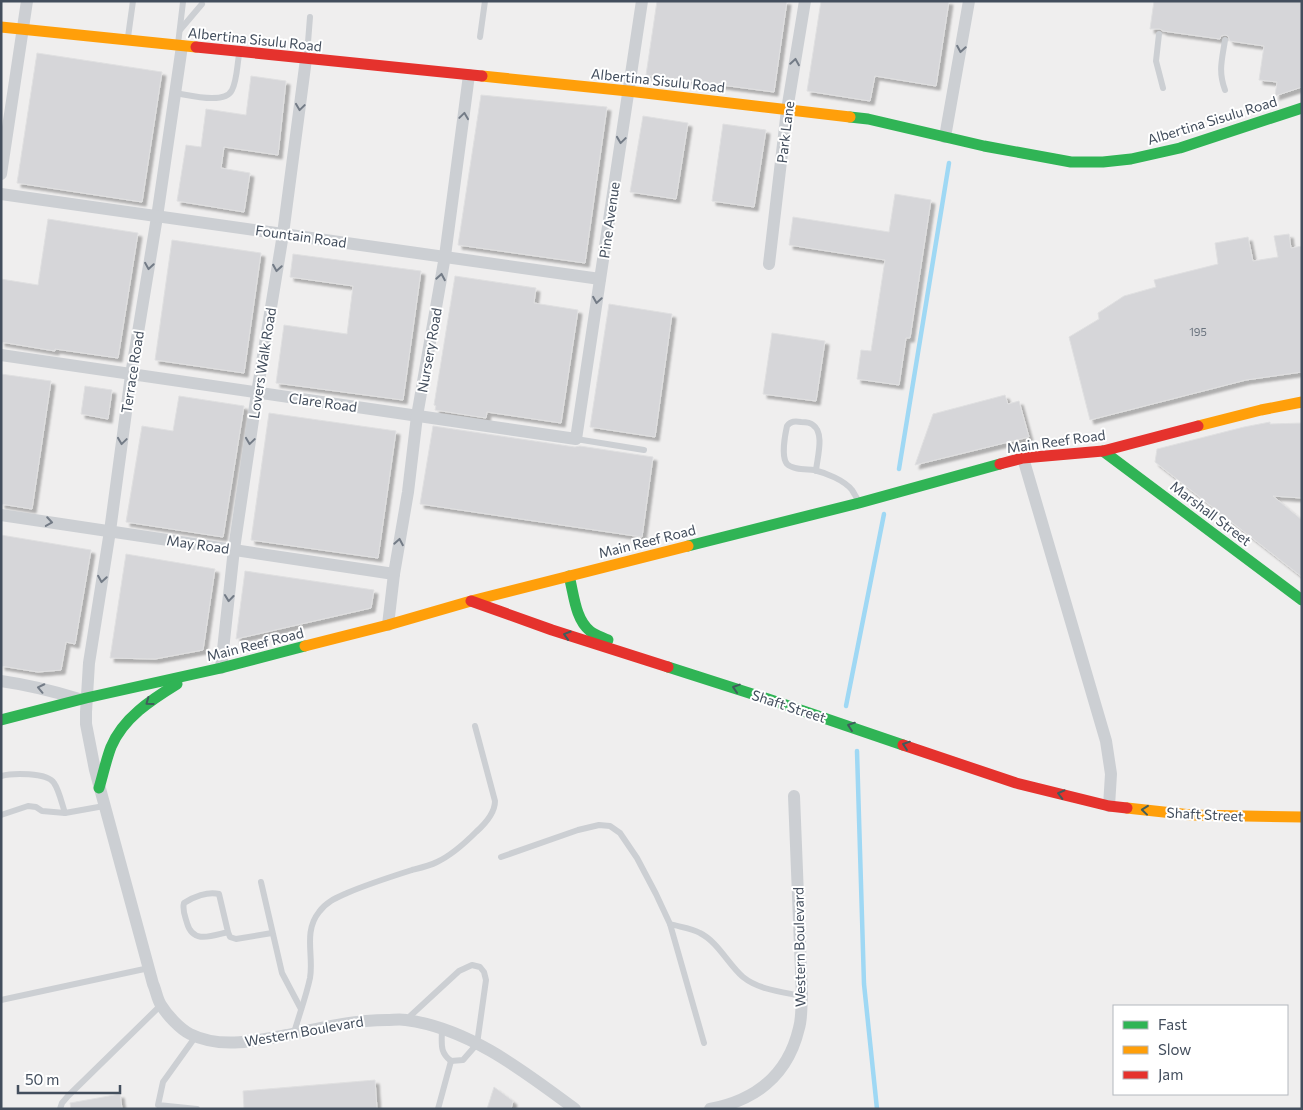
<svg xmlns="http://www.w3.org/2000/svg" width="1303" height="1110" font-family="Commissioner,sans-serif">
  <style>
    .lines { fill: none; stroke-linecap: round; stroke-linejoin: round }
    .stream { stroke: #9fd8f4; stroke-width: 4.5 }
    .building { fill: #d6d6d9; stroke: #e0e0e1; filter: url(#shadow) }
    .lane { stroke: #cccfd3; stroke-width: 6 }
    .street { stroke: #cccfd3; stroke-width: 12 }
    .fast { stroke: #30b455; stroke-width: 11 }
    .slow { stroke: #ff9f0a; stroke-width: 11 }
    .jam { stroke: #e5322d; stroke-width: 11 }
    .oneway { stroke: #737b86 }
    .oneway2 { stroke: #405d5c }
    .labels { text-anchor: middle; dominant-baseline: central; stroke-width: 4; stroke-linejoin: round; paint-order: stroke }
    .number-label { font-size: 11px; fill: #69727d }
    .street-label { font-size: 14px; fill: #434e5d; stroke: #fff }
  </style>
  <defs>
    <filter id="shadow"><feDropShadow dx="4" dy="4" stdDeviation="1" flood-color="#0004"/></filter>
  </defs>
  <rect width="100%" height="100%" fill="#efeeee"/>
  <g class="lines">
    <g class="stream">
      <path d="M899,469L949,163"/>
      <path d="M846,706L884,514"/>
      <path d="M857,751L864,984L877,1109"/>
    </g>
  </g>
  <g class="building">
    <path d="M657,1H787L774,92L646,75Z"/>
    <path d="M821,1H949L936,86L875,76L870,101L807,91Z"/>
    <path d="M1154,1H1302V87L1275,96L1277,82L1259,80L1264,46L1230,41L1228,36L1225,35L1221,36L1220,39L1163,31L1160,29H1150Z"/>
    <path d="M37,53L162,72L142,202L17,183Z"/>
    <path d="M251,76L286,81L278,155L224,147L221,168L250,173L244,212L177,201L186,145L201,147L206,109L246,115Z"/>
    <path d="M481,95L607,107L585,263L458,245Z"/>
    <path d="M643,116L688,123L676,199L630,192Z"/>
    <path d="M723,124L766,130L754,207L712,201Z"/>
    <path d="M895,194L931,200L910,338H906L899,385L857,379L861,350L871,351L885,260L789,245L793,217L889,232Z"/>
    <path d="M48,219L138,233L118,358L55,349V351L1,342V279L38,285Z"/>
    <path d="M1289,234L1291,248L1302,246V372L1246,380L1090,420L1069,337L1099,319L1098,313L1124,296L1156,287L1154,280L1218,264L1215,243L1248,237L1253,261L1278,257L1274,236Z"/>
    <path d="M172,240L261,253L244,373L155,360Z"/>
    <path d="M293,254L421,271L403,400L276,383L284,325L347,334L353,286L290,277Z"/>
    <path d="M455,276L536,288L534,303L578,310L561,423L487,412L486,418L435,410L436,406L434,405Z"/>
    <path d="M609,304L672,314L655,437L590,427Z"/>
    <path d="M772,333L825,341L816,401L763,394Z"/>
    <path d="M1,374L51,381L32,509L1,504Z"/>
    <path d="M85,386L112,390L108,419L81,414Z"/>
    <path d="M1005,395L1008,404L1019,401L1029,437L915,465L933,414Z"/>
    <path d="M179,396L244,406L223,537L126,522L142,426L173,431Z"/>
    <path d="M269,413L396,431L378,558L251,540Z"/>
    <path d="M1270,422V424L1302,423V498L1273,496L1302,520V577L1155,462L1157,449L1244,427Z"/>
    <path d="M433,426L575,447L580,446L653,457L642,537L420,504Z"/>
    <path d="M1,535L91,550L75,644L66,642L61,670L38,672L1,666Z"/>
    <path d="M126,554L215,569L203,650L155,659L110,658Z"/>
    <path d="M245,571L374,590L371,608L236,639Z"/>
    <path d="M375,1080L377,1109H244L243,1091Z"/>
    <path d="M494,1087L513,1101L511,1109H487Z"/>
    <path d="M120,1094L122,1109H71L70,1103Z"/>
  </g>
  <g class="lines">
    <g class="lane">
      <path d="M180,30L202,4"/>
      <path d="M1159,34L1156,61L1163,88"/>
      <path d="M128,37L133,1"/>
      <path d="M480,37L485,1"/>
      <path d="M1225,40C1222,60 1218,71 1225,90"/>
      <path d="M178,44L183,2"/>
      <path d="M307,55L310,17"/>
      <path d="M175,93C189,95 225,105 232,90C237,80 237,66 239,55"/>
      <path d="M576,439L644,450"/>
      <path d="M816,471C817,458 825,433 813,425C810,422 805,422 801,422C795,421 791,421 787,426C785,435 781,457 787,464C793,470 806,469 814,470C826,473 844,480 852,490C854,493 856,497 858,500"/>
      <path d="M1,776C12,773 47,772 54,783C59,790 62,804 65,813"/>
      <path d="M1,815L28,806L36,807L42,811L65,813L104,806"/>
      <path d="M501,857L578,830L599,825L610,826L620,833L637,858L656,894L670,924C680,927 691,928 700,933C718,942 728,964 743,977C759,990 783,992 802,996"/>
      <path d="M261,882L282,973L301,1009"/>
      <path d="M670,924L704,1043"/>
      <path d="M228,932L219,894C208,891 193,897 184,903C182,910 185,916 187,923C193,944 211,936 228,932L230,937L236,939L272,933"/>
      <path d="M1,1000L149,968"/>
      <path d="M407,1019L459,971L472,965L480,967L484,972L486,980L477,1044L463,1060L451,1061C439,1052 442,1043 442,1028"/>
      <path d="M294,1033C299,1015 306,997 310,978C314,956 303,932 319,912C326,902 336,898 347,893C368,884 390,877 412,870C420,868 429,866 437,862C452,855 464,844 476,832C485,824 495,813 495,801L475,726"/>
      <path d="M196,1036L163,1082L158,1105L197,1109"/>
      <path d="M60,1109L62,1103L68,1096L161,1005"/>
      <path d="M438,1109L451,1061"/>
    </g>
    <g class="street">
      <path d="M182,46L157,217L131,375L110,531L89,663L86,712V724L95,770L153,984C156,990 157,999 161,1005C167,1015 180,1029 190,1034C220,1049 255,1041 287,1035C320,1028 354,1020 387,1020C393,1020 400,1019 406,1020C469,1028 525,1072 575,1109"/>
      <path d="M945,137L969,1"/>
      <path d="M1,174L27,1"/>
      <path d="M1,194C201,224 401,249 600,279"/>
      <path d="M769,264L787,110L805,1"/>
      <path d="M1,355L576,439L642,1"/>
      <path d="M1023,458L1106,741L1111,774L1109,806"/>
      <path d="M1,515L394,574"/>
      <path d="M388,625L394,574L408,492L417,416L445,256L469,75"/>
      <path d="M221,668L234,549L257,393L283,234L306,59"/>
      <path d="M1,681C29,685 53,691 79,699"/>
      <path d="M710,1109C757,1100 788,1075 799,1028C802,1018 801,1007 802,996L794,796"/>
    </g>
    <g class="fast">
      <path d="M850,117L868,119L984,146L1071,162H1103L1131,159L1180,148L1302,108"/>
      <path d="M1103,451L1302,600"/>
      <path d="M688,546L859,503L1000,464"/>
      <path d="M569,576C574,594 575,619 590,631C595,635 602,637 608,640"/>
      <path d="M668,667L774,701L903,745"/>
      <path d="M1,720L86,698L221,668L305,646"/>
      <path d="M99,788C103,775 106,760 111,747C123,718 151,700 177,684"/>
    </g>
    <g class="slow">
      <path d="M1,27L196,47"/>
      <path d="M482,76L628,91L850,117"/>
      <path d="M1198,426L1261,410L1302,402"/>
      <path d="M305,646L388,625L471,601L688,546"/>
      <path d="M1127,808L1191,815L1302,817"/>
    </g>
    <g class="jam">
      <path d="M196,47L482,76"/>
      <path d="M1000,464L1023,458L1103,451L1198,426"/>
      <path d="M471,601L552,630L668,667"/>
      <path d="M903,745L1016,783L1109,806L1127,808"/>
    </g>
  </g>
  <defs><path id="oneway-chevron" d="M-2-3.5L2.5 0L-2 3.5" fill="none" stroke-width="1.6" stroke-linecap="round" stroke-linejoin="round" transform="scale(1.25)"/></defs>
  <g class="oneway">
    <use href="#oneway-chevron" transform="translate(961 49) rotate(100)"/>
    <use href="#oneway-chevron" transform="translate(795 62) rotate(-81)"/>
    <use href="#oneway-chevron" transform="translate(300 107) rotate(98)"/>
    <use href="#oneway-chevron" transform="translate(464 116) rotate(-82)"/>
    <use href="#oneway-chevron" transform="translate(621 140) rotate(98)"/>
    <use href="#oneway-chevron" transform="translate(149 266) rotate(99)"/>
    <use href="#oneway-chevron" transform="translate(277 268) rotate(99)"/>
    <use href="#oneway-chevron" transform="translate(441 277) rotate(-80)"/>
    <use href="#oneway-chevron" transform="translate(597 300) rotate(99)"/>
    <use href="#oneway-chevron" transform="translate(122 441) rotate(98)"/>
    <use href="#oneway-chevron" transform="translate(250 441) rotate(98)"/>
    <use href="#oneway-chevron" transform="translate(49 522) rotate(9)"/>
    <use href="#oneway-chevron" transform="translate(399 542) rotate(-80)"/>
    <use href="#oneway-chevron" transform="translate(102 579) rotate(99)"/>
    <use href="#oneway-chevron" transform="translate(229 598) rotate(96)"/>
    <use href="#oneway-chevron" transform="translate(41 688) rotate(-168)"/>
  </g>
  <g class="oneway2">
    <use href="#oneway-chevron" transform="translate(567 635) rotate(-163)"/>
    <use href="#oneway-chevron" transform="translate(736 688) rotate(-162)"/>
    <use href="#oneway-chevron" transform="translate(149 702) rotate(144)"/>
    <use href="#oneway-chevron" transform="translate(851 726) rotate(-161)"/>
    <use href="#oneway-chevron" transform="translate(906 745) rotate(-161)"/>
    <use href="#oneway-chevron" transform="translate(1061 794) rotate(-166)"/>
    <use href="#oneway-chevron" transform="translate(1145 810) rotate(-174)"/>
  </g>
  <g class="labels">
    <g class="number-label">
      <text x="1198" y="331">195</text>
    </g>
    <g class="street-label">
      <text transform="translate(255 39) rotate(6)">Albertina Sisulu Road</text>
      <text transform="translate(658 80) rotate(6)">Albertina Sisulu Road</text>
      <text transform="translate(1212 120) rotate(-17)">Albertina Sisulu Road</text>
      <text transform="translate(785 132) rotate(-83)">Park Lane</text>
      <text transform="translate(609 220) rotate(-82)">Pine Avenue</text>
      <text transform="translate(301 236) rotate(8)">Fountain Road</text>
      <text transform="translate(429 350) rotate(-80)">Nursery Road</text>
      <text transform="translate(262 363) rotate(-81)">Lovers Walk Road</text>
      <text transform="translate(132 372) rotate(-81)">Terrace Road</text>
      <text transform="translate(323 402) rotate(8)">Clare Road</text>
      <text transform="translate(1056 441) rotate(-8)">Main Reef Road</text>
      <text transform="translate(1211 513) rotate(37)">Marshall Street</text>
      <text transform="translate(647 541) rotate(-14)">Main Reef Road</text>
      <text transform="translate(198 544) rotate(8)">May Road</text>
      <text transform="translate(255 644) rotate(-14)">Main Reef Road</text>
      <text transform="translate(789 706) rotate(18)">Shaft Street</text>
      <text transform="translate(1205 814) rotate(3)">Shaft Street</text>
      <text transform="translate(799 947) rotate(-91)">Western Boulevard</text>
      <text transform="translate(304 1031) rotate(-10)">Western Boulevard</text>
    </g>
  </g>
  <rect width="1303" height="1110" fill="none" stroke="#434e5d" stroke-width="5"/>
  <rect x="1113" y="1005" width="175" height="90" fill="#ffffff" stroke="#b4b8be"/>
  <rect x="1123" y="1021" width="25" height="8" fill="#30b455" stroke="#b4b8be"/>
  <text x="1158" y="1030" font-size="15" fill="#434e5d">Fast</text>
  <rect x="1123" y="1046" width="25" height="8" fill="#ff9f0a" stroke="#b4b8be"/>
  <text x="1158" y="1055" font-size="15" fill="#434e5d">Slow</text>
  <rect x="1123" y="1071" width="25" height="8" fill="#e5322d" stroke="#b4b8be"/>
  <text x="1158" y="1080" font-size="15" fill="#434e5d">Jam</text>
  <path d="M18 1085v8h102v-8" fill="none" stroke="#434e5d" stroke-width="2.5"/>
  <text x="25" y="1085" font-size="15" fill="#434e5d" stroke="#ffffff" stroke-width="4" paint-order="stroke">50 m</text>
</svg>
